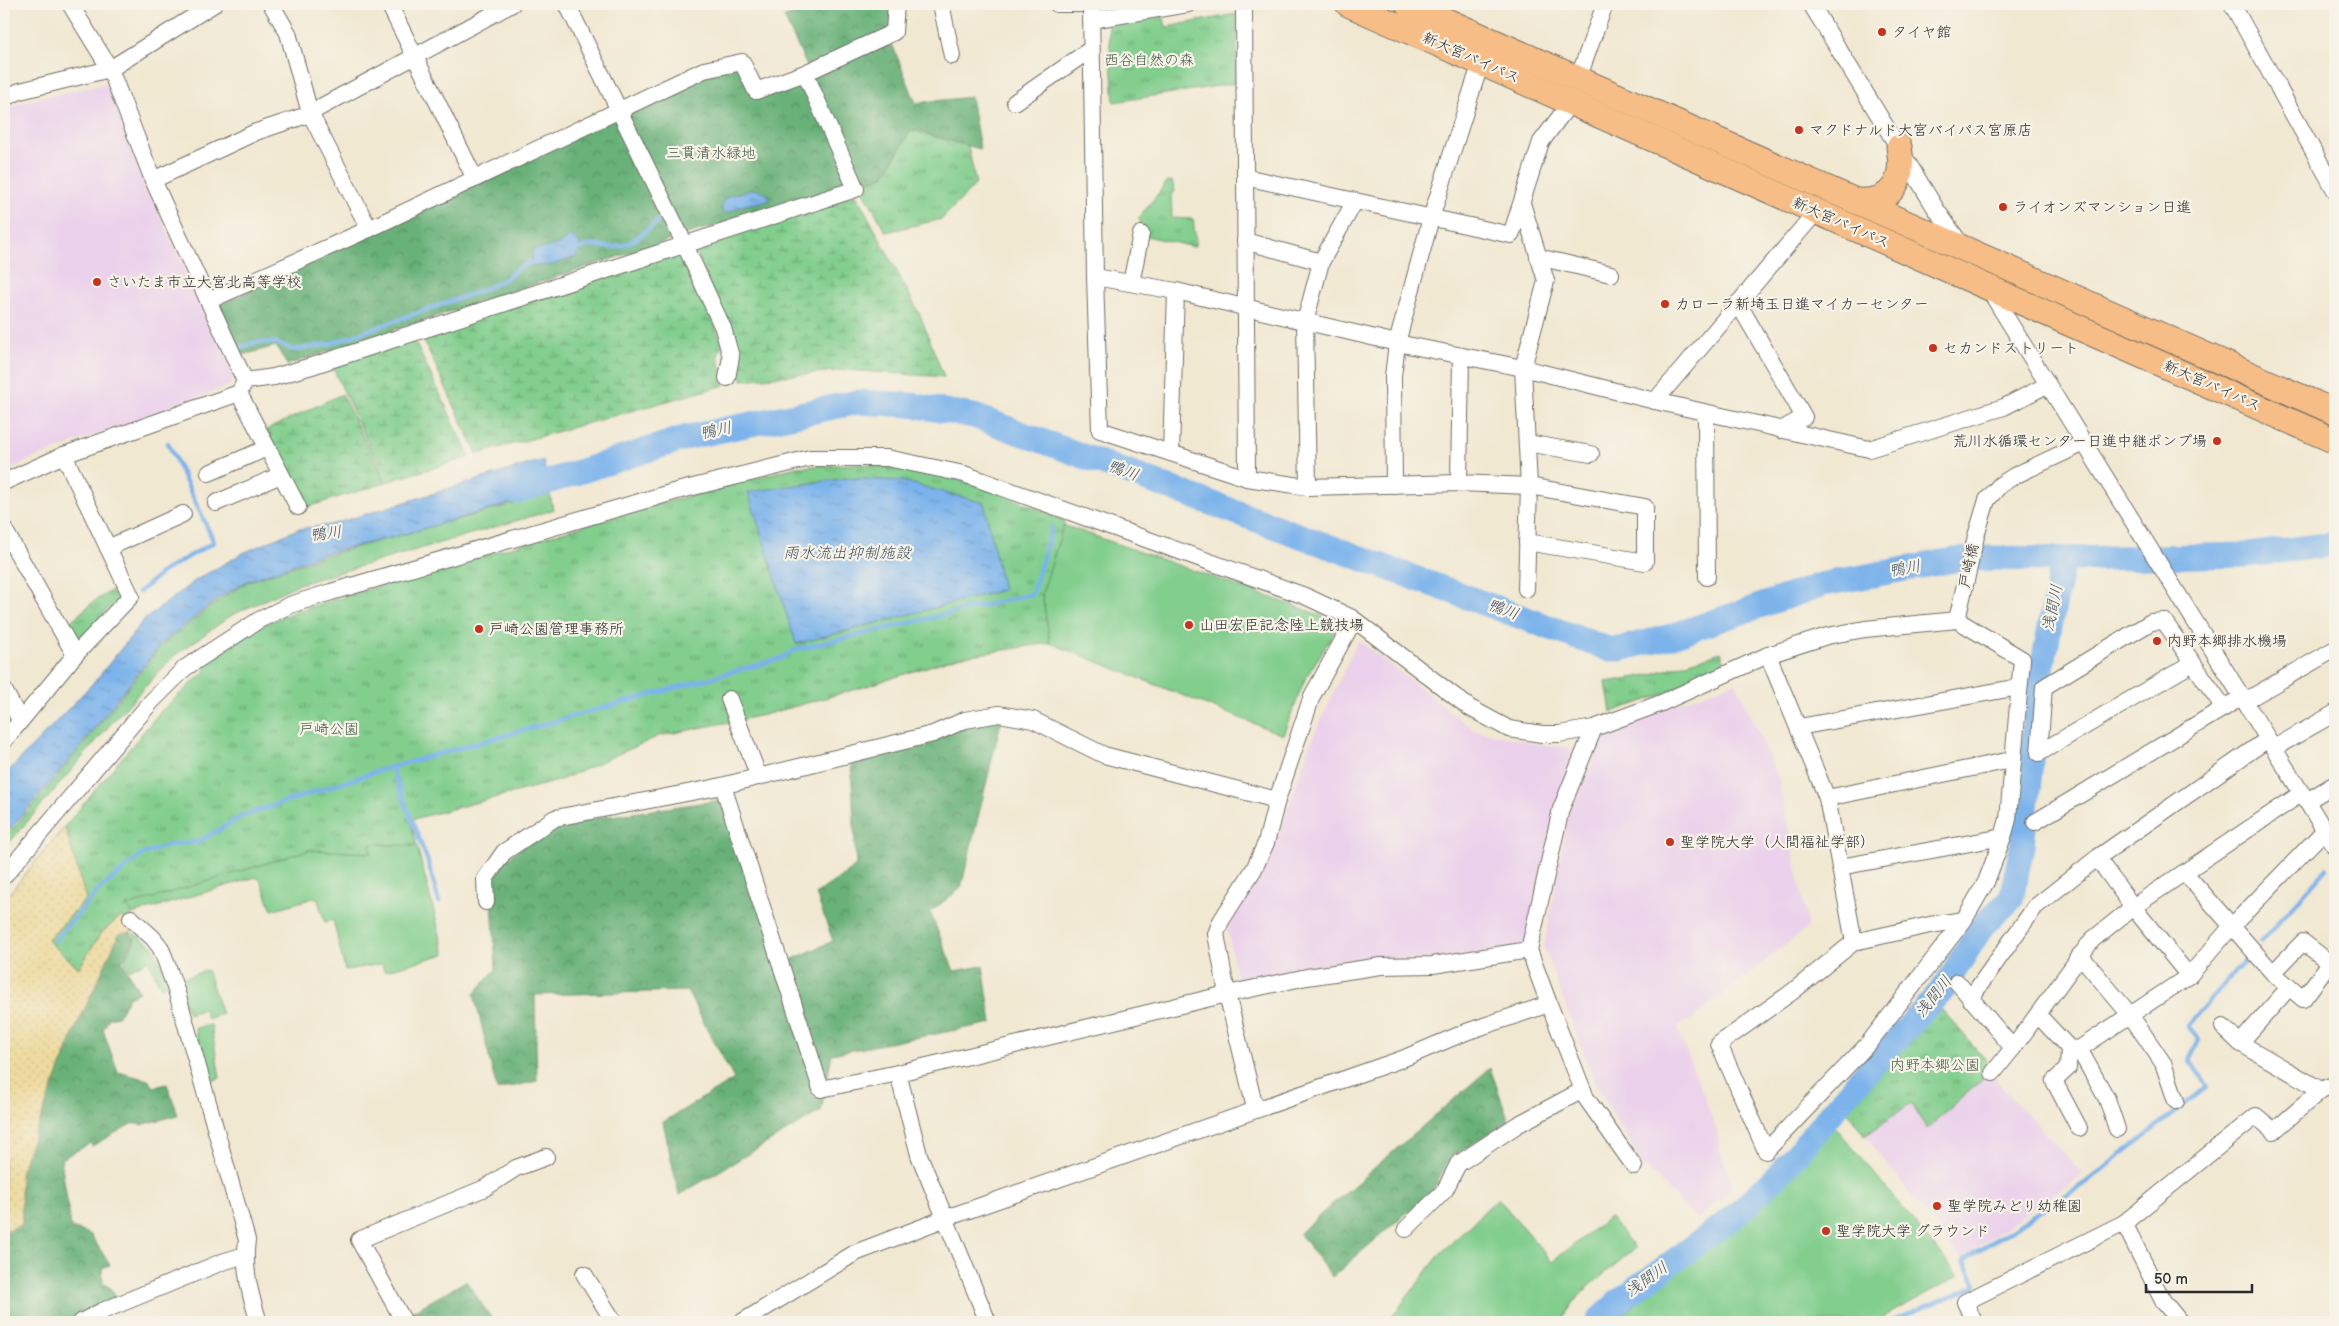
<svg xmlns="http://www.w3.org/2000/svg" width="2339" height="1326" font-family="'Balsamiq Sans','Klee One',sans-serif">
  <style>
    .built { fill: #ebd1eb }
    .green { fill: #81ce8d; stroke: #567c5c }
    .forest { fill: url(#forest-crowns); stroke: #4a6e52 }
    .wetland { fill: url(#wetland-marsh); stroke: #567c5c }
    .sand { fill: url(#sand-dots); stroke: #8c8264 }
    .park { fill: url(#park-tufts); stroke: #567c5c }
    .water { fill: url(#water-ripples); stroke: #536f8b }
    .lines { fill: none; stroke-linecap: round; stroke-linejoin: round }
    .stream { stroke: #7bb3eb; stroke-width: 4.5 }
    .river { stroke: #7bb3eb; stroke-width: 25 }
    .minor-casing { stroke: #706d65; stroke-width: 18 }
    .highway-casing { stroke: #706d65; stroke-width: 27 }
    .minor { stroke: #fff; stroke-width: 16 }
    .highway { stroke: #f6be86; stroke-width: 25 }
    .poi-dot { fill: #c8321e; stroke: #f7f3e8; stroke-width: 2 }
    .labels { text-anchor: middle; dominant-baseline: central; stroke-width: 4.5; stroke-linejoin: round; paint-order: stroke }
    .poi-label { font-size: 15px; fill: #2b2b2b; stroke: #f7f3e8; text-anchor: start }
    .street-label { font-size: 15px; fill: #2b2b2b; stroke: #f7f3e8 }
    .park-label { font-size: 15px; fill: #455c48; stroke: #f7f3e8 }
    .water-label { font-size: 16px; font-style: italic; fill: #435465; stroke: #f7f3e8 }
  </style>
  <defs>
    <pattern id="forest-crowns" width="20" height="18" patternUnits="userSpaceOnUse" patternTransform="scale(1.25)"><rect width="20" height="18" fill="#68b178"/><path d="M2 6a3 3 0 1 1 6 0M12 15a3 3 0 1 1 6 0" fill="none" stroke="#569063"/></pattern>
    <pattern id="wetland-marsh" width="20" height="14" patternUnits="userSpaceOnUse" patternTransform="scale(1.25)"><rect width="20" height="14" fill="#81ce8d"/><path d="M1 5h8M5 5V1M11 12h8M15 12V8" fill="none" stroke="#6aa773"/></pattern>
    <pattern id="sand-dots" width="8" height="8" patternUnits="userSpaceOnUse" patternTransform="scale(1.25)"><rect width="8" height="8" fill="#eeda9e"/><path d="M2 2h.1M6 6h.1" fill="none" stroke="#cb8" stroke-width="1.8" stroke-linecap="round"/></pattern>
    <pattern id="park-tufts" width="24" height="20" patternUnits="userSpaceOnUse" patternTransform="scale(1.25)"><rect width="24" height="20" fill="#81ce8d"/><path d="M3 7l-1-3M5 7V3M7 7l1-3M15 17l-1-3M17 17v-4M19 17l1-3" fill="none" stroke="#6aa773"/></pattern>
    <pattern id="water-ripples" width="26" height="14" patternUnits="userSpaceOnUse" patternTransform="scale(1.25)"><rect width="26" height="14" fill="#7bb3eb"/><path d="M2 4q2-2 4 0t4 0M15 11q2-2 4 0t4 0" fill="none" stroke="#6592bf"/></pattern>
  </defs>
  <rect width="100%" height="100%" fill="#f7f3e8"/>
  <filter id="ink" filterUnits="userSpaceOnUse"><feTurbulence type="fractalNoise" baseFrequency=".02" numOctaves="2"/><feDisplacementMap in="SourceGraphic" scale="10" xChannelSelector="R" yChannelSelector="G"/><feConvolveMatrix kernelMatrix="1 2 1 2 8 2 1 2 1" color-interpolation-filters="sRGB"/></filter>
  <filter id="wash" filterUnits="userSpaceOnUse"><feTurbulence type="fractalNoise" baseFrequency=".0096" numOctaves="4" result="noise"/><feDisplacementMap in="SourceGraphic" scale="20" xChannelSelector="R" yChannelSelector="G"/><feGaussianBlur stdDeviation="1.12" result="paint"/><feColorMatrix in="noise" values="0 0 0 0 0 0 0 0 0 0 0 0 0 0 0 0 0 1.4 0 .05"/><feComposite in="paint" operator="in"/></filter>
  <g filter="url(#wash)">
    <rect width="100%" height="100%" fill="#f1e8d1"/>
    <g class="built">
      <path d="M106,84L109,87L147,189L234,375L231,385L29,460L4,472V109L21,102Z"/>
      <path d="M1358,640L1474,730L1548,746L1568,747L1577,758L1524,947L1434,959H1385L1237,983L1228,929L1274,850L1310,744Z"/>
      <path d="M1736,682L1779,780L1808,927L1693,1018L1677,1027L1716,1128L1720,1150L1733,1187L1697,1219L1642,1163L1595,1083L1544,949L1568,816L1593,762L1601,737L1660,710Z"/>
      <path d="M1989,1073L2083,1174L1961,1258L1865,1136L1911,1103L1927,1129Z"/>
    </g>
    <g class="green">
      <path d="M550,494L553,510L299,584L232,615L174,656L115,719L4,849V839L68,764L162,645L219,600L247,582L324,556Z"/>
      <path d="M1063,525L1329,618L1334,633L1305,679L1283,735L1050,643L1042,594Z"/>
      <path d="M370,844L417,846L445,954L384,971L382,964L345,970L333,920L325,922L317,897L272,910L261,881L256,877L133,914L126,906L309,850L370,853Z"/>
      <path d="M134,933L153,946L169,983L161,987L148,960L129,970L124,960L135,941Z"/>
      <path d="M207,970L222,1014L207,1019L204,1009L188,1014L177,980Z"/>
      <path d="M211,1025L220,1078L206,1083L195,1028Z"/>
      <path d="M1834,1125L1959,1276L1874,1322H1615L1661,1282L1753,1215Z"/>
      <path d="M1498,1198L1552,1262L1609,1217L1635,1248L1579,1295L1560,1322H1388L1441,1253Z"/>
    </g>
    <g class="forest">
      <path d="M830,4H891L890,39L916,103L971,97L980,149L911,130L884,176C823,196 762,217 700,230L287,365L276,346L243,355L218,306L710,72L741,65L754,94L810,73L784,17Z"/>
      <path d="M1002,718L961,888L930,912L954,971L983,966L992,1023L832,1054L821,1111L679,1195L663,1122L734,1079L687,991L535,995L537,1081L497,1090L474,994L496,969L491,884L507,858L555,824L722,800L784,963L833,941L816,894L856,866L851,761L967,726Z"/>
      <path d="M131,932L134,940L122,961L139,992L129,997L118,1016L109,1018L103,1030L118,1072L148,1080L154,1087L167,1084L178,1115L141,1125L140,1123L131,1124L92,1146L91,1143L61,1159L71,1228L90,1234L110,1265L102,1268L103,1284L111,1288L118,1303L74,1322H4V1232L22,1224L20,1172L74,1032L119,934Z"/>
      <path d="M1490,1068L1509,1121L1450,1158L1433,1190L1332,1277L1299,1233Z"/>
      <path d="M466,1281L494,1322H413L408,1314Z"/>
    </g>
    <g class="wetland">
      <path d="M856,194L920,315L944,377L845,370L742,380L736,348L696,253L698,243Z"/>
      <path d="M679,246L723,344L718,355L725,385L477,454L423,339L426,333Z"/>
      <path d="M412,339L415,342L470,457L386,482L332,366Z"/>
      <path d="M342,394L385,483L304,508L266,430Z"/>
    </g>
    <path class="sand" d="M65,826L86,899L48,940L79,968L101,933L121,916L132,926L131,932L119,934L74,1032L20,1172L22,1224L4,1232V900Z"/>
    <g class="park">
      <path d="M1162,10L1166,27L1237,14V83L1114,102L1108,19Z"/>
      <path d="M911,130L968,146L976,184L942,219L886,232L860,184L884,176Z"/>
      <path d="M1172,181L1175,192L1171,193L1172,218L1193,219L1196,242L1194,247L1138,234L1141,220L1138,219L1167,182Z"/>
      <path d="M855,464C883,466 911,468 939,474C982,484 1024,503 1065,521L1042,594L1050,643L958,657L864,687L764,715L659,736L558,781L410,820L417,846L370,844L371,853L309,850L127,906L133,914L125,921L121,916L101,933L79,968L48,941L86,899L65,826L160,712L204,672L209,661L260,626L296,611L623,514L796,467Z"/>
      <path d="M120,585L124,592L74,646L63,628L93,602Z"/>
      <path d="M1721,652L1726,666L1659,696L1611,712L1606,682L1649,675Z"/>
      <path d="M1936,1003L1994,1069L1927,1129L1911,1103L1865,1136L1844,1107L1867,1077Z"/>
    </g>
    <g class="water">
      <path d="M754,189L766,193L770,200L741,206L728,213L722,211V204L726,197Z"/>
      <path d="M570,236L577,239L581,248L576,257L552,265L532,266L533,249C547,247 560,247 570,236Z"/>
      <path d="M543,460L550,492L405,534L324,554L247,581L219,598L161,644L67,763L4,836V776L96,680L144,620L196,580L243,553L298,529L330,525Z"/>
      <path d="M847,478L902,481L984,503L1003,590L796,644L748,492Z"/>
    </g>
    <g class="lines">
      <g class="stream">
        <path d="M581,248C591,243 597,246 608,247C629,249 644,232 659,220"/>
        <path d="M238,348L258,342L277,343L294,350L330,344L485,289L507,278L518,268L531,262"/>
        <path d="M139,592L164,571L214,542L168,443"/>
        <path d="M391,767L428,862L439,902"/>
        <path d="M55,940L99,890L141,855L169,845L198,842L242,816L381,770L782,658L794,650L1032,594L1052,528"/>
        <path d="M2261,942L2326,869"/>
        <path d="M1890,1322L1976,1285L1964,1260L2085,1183L2208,1086L2189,1060L2199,1039L2188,1026L2245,960"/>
      </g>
      <g class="river">
        <path d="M516,492L688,437L858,402L911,405L974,416L1608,649H1619L1672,636L1824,584L1954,560L1987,558L2063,559L2247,555L2335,544"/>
        <path d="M1598,1322L1619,1301L1734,1217L1784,1169L1853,1087L1943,989L1983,925L2011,899L2022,847L2039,684L2063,559"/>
      </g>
    </g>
  </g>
  <g filter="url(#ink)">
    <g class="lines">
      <defs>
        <g id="minor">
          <path d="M271,4L288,33L310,113L369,229"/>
          <path d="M389,4L475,179"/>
          <path d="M567,4L685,245L723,328L731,357L727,378"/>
          <path d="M941,4L952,56"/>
          <path d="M1057,4H1091"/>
          <path d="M1091,4L1095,277"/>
          <path d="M1244,4L1247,478"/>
          <path d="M1811,4L1936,209L1962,246"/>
          <path d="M2232,4L2335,190"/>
          <path d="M1091,20L1188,4"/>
          <path d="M1578,79L1605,4"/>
          <path d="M4,98L20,91L110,69L214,4"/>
          <path d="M1015,102L1091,49"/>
          <path d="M1245,177L1511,235L1541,142L1571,102"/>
          <path d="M153,180L256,132L304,116L512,4"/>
          <path d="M1522,203L1546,281L1523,368L1529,486L1526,589"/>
          <path d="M1816,212L1655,401L1869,449L2004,407L2047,385"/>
          <path d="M1245,241L1321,262"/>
          <path d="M1538,257L1611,274"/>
          <path d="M1131,283L1141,234"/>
          <path d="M1988,288L2335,847"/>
          <path d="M208,301L369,229L704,70L742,62L756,91L805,73L894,32L896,4"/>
          <path d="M1738,303L1804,417L1781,430"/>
          <path d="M245,381L274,377L315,365L856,189L805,73"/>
          <path d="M239,393L298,507"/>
          <path d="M1706,414L1707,577"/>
          <path d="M1527,443L1591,454"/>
          <path d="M1171,453L1176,291"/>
          <path d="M209,473L267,448"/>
          <path d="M4,482L64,455L239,393L245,381L153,180L110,69L70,4"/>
          <path d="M1459,483L1461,356"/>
          <path d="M1394,485L1393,376L1397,343L1431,218L1481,62"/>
          <path d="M1308,487L1305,322L1321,262L1355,201"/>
          <path d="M216,503L281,475"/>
          <path d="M4,529L75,655"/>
          <path d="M1527,542L1645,562V507L1529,486L1459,483L1308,487L1247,478L1100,430L1095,277L1176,291L1397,343L1523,368L1655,401"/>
          <path d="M108,548L183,514"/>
          <path d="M1957,620L1976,536L1987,500L2000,485L2014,476L2084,443"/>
          <path d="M1768,655L1827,798L1854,942"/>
          <path d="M2193,663L2039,753L2044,687L2151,622L2164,621L2224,708"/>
          <path d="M4,690L20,720"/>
          <path d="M729,699L759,777"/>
          <path d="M2245,701L2335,649"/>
          <path d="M1799,727L2019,687"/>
          <path d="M4,741L75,655L131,596L64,455"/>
          <path d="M2274,748L2335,713"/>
          <path d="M723,786L821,1089L898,1073"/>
          <path d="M1827,798L2011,760"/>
          <path d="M2307,801L2335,784"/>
          <path d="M2035,822L2232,703"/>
          <path d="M2097,858L2133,907L2189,976"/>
          <path d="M1840,867L2003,837"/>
          <path d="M2185,873L2273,973L2303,999L2330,963L2303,942L2273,973"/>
          <path d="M4,876L151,702L185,668L259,620L290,605L331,592L677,491L810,458H887L964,474L1305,596L1352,618L1470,708L1509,729L1542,734H1559L1594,728L1659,704L1768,655L1827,636L1865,629L1957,620L2022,659L2008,819L2003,837L1986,882L1964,920L1868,1044L1766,1151L1719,1044L1792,992L1854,942L1930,925L1964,920"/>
          <path d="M486,902L485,879L504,852L555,818L713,788L933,734L965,720L999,714L1033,720L1104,755L1277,800"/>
          <path d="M131,918L153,938L160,947L164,956L177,993L247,1240C243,1268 250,1295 259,1322"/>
          <path d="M2080,955L2131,1016L2163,1063L2176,1101"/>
          <path d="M1957,982L2013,1048L2092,940L2133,907L2302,793"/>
          <path d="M1970,999L2035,907L2097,858L2268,739"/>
          <path d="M1549,1004L1586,1098L1634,1166"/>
          <path d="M2038,1015L2069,1048L2079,1049L2189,976L2231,927L2325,830"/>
          <path d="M2223,1027L2240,1043L2321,1090"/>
          <path d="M2240,1043L2285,992"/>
          <path d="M2069,1048L2068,1068L2054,1081L2079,1128"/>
          <path d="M2079,1049L2107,1099L2117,1129"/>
          <path d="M1993,1073L2013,1048"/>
          <path d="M1255,1108L1227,994L1216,934L1221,921L1254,869L1266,843L1277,800L1312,696L1349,629L1352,618"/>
          <path d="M1406,1229L1445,1190L1458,1164L1517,1125L1583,1090"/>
          <path d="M584,1274L614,1322"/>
          <path d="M81,1322L100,1312L222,1262L245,1255"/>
          <path d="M404,1322L359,1240L485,1188L516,1168L546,1157"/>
          <path d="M742,1322L855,1253L946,1218L1402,1059L1466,1032L1549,1004L1529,950L1561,809L1594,728"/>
          <path d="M988,1322L919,1155L898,1073L1227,994L1307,977L1381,966L1433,965L1529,950"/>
          <path d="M1974,1322L1965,1302L2124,1223"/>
          <path d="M2180,1322L2163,1301L2124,1223L2256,1116L2274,1131L2321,1090L2335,1084"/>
        </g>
        <g id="highway">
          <path d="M1348,4L2335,441"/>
          <path d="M1408,4L2335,412"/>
          <path d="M1856,201C1893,204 1905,180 1899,147"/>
        </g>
      </defs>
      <use href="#minor" class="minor-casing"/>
      <use href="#highway" class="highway-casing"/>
      <use href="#minor" class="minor"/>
      <use href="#highway" class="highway"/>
    </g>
  </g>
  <g class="poi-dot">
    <circle cx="1882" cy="32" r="5"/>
    <circle cx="1799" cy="130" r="5"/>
    <circle cx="2003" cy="207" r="5"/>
    <circle cx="97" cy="282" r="5"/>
    <circle cx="1665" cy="304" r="5"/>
    <circle cx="1933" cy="348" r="5"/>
    <circle cx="2217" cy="441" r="5"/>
    <circle cx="1189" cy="625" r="5"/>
    <circle cx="479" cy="629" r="5"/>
    <circle cx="2157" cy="641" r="5"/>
    <circle cx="1670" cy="842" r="5"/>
    <circle cx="1937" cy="1206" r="5"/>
    <circle cx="1826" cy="1231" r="5"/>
  </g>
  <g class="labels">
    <g class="poi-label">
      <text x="1892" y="32">タイヤ館</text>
      <text x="1809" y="130">マクドナルド大宮バイパス宮原店</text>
      <text x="2013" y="207">ライオンズマンション日進</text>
      <text x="107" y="282">さいたま市立大宮北高等学校</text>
      <text x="1675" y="304">カローラ新埼玉日進マイカーセンター</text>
      <text x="1943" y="348">セカンドストリート</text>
      <text x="2207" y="441" text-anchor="end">荒川水循環センター日進中継ポンプ場</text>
      <text x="1199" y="625">山田宏臣記念陸上競技場</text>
      <text x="489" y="629">戸崎公園管理事務所</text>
      <text x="2167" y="641">内野本郷排水機場</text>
      <text x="1680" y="842">聖学院大学（人間福祉学部）</text>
      <text x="1947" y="1206">聖学院みどり幼稚園</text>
      <text x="1836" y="1231">聖学院大学 グラウンド</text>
    </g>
    <g class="street-label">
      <text transform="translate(1471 58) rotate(24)">新大宮バイパス</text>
      <text transform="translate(1841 223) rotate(24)">新大宮バイパス</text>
      <text transform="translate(2212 386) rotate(24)">新大宮バイパス</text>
      <text transform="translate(1969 566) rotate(-78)">戸崎橋</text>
    </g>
    <g class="park-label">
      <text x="1149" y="60">西谷自然の森</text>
      <text x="711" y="153">三貫清水緑地</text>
      <text x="329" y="729">戸崎公園</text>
      <text x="1935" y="1065">内野本郷公園</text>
    </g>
    <g class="water-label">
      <text transform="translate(716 431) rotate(-12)">鴨川</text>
      <text transform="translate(1123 471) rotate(20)">鴨川</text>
      <text transform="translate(326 534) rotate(-7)">鴨川</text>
      <text x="847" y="553">雨水流出抑制施設</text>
      <text transform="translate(1905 569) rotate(-10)">鴨川</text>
      <text transform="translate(2053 608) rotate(-79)">浅間川</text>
      <text transform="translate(1503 610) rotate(20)">鴨川</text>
      <text transform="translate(1934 997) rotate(-51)">浅間川</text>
      <text transform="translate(1647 1280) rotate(-36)">浅間川</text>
    </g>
  </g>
  <rect width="2339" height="1326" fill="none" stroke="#f7f3e8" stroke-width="20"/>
  <path d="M2146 1284v8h106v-8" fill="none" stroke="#2b2b2b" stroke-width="2.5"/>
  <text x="2154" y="1284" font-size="15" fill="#2b2b2b" stroke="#f7f3e8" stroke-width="4" paint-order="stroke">50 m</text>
</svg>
